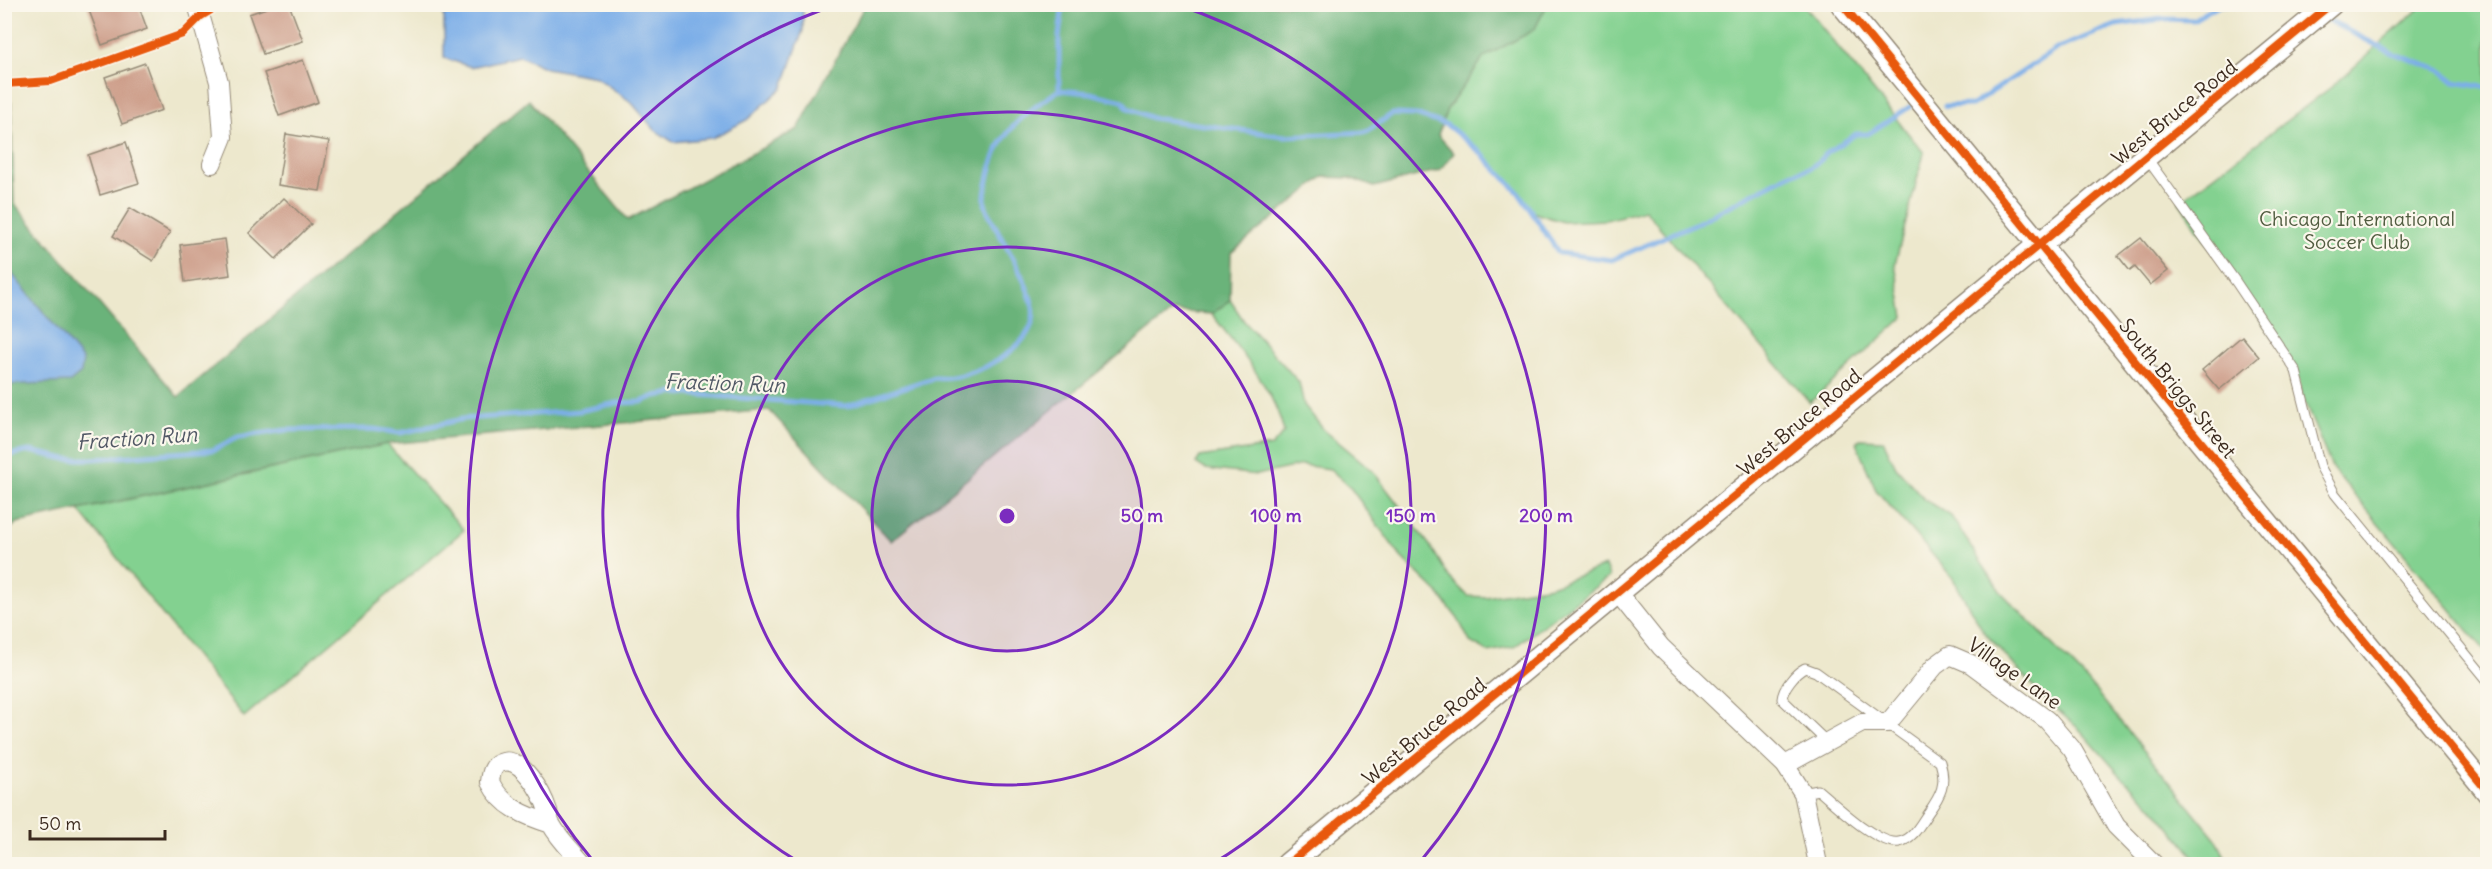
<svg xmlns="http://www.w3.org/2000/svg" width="2492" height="869" font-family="Delius,sans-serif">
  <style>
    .green { fill: #83d190; stroke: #5f7e57; stroke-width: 1.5 }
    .forest { fill: #6ab37a; stroke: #526e4c; stroke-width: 1.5 }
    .water { fill: #7baee8; stroke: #5b6c83; stroke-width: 1.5 }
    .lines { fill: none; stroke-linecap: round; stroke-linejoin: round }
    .stream { stroke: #7baee8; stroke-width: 5 }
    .building { fill: #cd9e8a }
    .service-casing { stroke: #948976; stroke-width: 11 }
    .minor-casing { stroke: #948976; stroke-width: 20 }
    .tertiary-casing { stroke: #948976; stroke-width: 25 }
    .service { stroke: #fff; stroke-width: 9 }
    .minor { stroke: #fff; stroke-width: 18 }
    .tertiary { stroke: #fff; stroke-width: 22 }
    .cycleway-casing { stroke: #fbf7ec; stroke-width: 11 }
    .cycleway { stroke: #e8590c; stroke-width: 8 }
    .ring { fill: none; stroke: #7b2cbf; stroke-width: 3 }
    .labels { text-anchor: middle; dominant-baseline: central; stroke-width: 4.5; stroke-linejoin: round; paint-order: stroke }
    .street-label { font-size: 20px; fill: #3b2a1e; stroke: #fbf7ec }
    .park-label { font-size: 20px; fill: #515c40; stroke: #fbf7ec }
    .water-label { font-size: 21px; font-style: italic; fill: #515865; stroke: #fbf7ec }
    .centre { fill: #7b2cbf; stroke: #fbf7ec; stroke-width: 3 }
    .ring-label { font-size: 18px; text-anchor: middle; font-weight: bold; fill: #7b2cbf; stroke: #fbf7ec; stroke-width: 4.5; stroke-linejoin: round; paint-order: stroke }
  </style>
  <rect width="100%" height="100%" fill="#fbf7ec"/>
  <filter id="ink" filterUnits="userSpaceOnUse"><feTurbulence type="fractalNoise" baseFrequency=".0167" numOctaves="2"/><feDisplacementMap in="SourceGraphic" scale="12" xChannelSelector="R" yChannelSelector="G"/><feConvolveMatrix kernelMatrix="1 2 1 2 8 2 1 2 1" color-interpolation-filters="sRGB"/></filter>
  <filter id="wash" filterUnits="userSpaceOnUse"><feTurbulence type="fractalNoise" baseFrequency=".008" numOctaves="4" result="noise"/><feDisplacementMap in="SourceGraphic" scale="24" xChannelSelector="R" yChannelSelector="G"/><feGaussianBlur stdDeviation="1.35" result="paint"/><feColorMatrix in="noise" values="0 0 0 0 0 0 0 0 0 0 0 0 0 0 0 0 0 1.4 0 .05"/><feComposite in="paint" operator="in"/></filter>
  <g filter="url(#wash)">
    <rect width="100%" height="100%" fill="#ede8cd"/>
    <g class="green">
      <path d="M1547,5H1804L1924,153L1895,264L1904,317L1810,403L1645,210L1606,220L1563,222L1532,212L1519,193L1479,151L1442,123L1447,109L1484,57L1534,30Z"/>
      <path d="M2423,5H2487V653L2332,468L2304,401L2296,371L2179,202L2334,85Z"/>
      <path d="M1230,300L1244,321L1299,382L1304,405L1324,430L1372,470L1431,547L1449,577L1468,596L1486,597L1551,586L1605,566L1609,577L1514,647L1488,652L1470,642L1458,619L1438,593L1401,557L1349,486L1330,469L1302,465L1257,475L1205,469L1196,463L1200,457L1272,446L1284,432C1274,387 1239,351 1212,314Z"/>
      <path d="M1860,439L1883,440L1896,467L1925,500L1951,516L2000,591L2085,678L2216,839L2229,864H2200L2154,808L2120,775L2081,731L2043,697L1983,631L1952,577L1876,490L1856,443Z"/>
      <path d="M387,444L464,530L244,717L79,510Z"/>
    </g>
    <path class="forest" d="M865,5H1547L1534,30L1484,57L1447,109L1438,135L1454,153L1440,170L1374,187L1350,178L1323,177L1231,253L1230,300L1212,314L1173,311L891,541L769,410L387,444L17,523L5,533L4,108L11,103L14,203L178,397L529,100L628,220L798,129Z"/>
    <g class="water">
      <path d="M444,5H803V30L783,87L747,120L712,138L673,142L655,130L631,102L596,77L546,68L520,56L471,67L444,58Z"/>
      <path d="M4,264L83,360L81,373L70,382L5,385Z"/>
    </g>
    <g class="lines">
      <g class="stream">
        <path d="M2283,4L2303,7L2310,14"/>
        <path d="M2323,18L2392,53L2442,71L2455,82L2488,88"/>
        <path d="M1059,90L1090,93L1123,101L1128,108L1152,118L1284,136L1366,132L1392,114L1416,115L1447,125L1479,151L1519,193L1559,253L1612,260L1699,222L1790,174L1810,168L1821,160L1825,154L1856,134H1868L1911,106"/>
        <path d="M1059,90V37L1063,4"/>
        <path d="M1945,106L1972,105L2058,48L2116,25L2163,19L2193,20L2218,5L2230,4"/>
        <path d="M4,456L30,451L66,459H91L213,450L238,437L286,430L373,429L400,433L463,419L579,411L617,403L641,402L655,396L674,393L847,406L936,377C969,382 1041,347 1033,307C1025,272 1000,240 986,207C983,199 986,188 988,180C997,133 1021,116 1059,90"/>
      </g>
    </g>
    <g id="blocks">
      <g class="building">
        <path d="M138,4L147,29L102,45L87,5Z"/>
        <path d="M278,4H289L303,41L263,54L249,14Z"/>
        <path d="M303,60L318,102L279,116L264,73Z"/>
        <path d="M145,63L162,110L122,124L105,77Z"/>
        <path d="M286,134L329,141L320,191L278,185Z"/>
        <path d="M126,142L139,183L100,195L88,155Z"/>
        <path d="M284,198L311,224L276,259L249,233Z"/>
        <path d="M130,208L170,232L153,261L113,236Z"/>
        <path d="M2141,238L2168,271L2150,285L2135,267L2130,271L2118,256Z"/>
        <path d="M225,239L230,275L185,282L180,245Z"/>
        <path d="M2242,336L2259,357L2219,390L2202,370Z"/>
      </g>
    </g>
  </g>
  <g filter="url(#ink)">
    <use href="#blocks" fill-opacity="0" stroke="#948976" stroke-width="1.5"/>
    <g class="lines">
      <defs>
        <g id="service">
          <path d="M2146,157L2236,282L2296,371L2320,466L2335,494L2488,681"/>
          <path d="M1803,793L1818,790C1835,804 1878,846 1899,842C1913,840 1921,823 1928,813C1941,795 1947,784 1940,762L1816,672L1805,668C1795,673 1783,688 1782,699L1827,742"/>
        </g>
        <g id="minor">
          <path d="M197,4L219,82L223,137L212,164"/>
          <path d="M1617,592L1661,647L1785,765L1803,793L1818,864"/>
          <path d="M1785,765L1862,723H1888L1935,666L1950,655L1971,664L2047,720L2072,749L2116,826L2154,864"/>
          <path d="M551,824C526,816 502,807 490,782C491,774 492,766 500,763C521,753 543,795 548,811C549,815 549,821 551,824C559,839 573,852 583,864"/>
        </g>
        <g id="tertiary">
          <path d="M1842,4L2488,792"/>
          <path d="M1288,864L2331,4"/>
        </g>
      </defs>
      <use href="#service" class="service-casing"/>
      <use href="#minor" class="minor-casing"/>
      <use href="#tertiary" class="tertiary-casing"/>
      <use href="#service" class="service"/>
      <use href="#minor" class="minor"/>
      <use href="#tertiary" class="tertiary"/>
      <defs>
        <g id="cycleway">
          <path d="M1842,4L2488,792"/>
          <path d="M4,84L51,81L183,34L201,16L221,4"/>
          <path d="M1288,864L2331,4"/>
        </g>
      </defs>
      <use href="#cycleway" class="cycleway-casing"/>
      <use href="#cycleway" class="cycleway"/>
    </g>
  </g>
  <circle cx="1007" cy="516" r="135" fill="#7b2cbf" fill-opacity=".12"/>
  <g class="ring">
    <circle cx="1007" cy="516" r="135"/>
    <circle cx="1007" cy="516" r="269"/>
    <path d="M802 864A404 404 0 1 1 1212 864"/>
    <path d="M594 862A539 539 0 0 1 836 5M1178 5A539 539 0 0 1 1420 862"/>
  </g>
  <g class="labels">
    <g class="street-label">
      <text transform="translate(2174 112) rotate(-39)">West Bruce Road</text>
      <text transform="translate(2178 388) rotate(51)">South Briggs Street</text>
      <text transform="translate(1799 422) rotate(-40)">West Bruce Road</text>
      <text transform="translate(2015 673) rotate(35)">Village Lane</text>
      <text transform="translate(1424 731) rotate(-40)">West Bruce Road</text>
    </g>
    <g class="park-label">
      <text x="2357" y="218">Chicago International<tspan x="2357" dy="23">Soccer Club</tspan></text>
    </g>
    <g class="water-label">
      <text transform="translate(725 383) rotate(2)">Fraction Run</text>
      <text transform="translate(137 438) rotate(-4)">Fraction Run</text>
    </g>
  </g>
  <circle cx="1007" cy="516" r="9" class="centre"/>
  <g class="ring-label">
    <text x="1142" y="522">50 m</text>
    <text x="1276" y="522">100 m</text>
    <text x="1411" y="522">150 m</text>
    <text x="1546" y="522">200 m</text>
  </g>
  <rect width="2492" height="869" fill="none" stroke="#fbf7ec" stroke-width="24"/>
  <path d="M30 830v9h135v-9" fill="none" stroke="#3b2a1e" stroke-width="3"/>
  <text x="39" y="830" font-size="18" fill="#3b2a1e" stroke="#fbf7ec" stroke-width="4.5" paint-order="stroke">50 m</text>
</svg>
